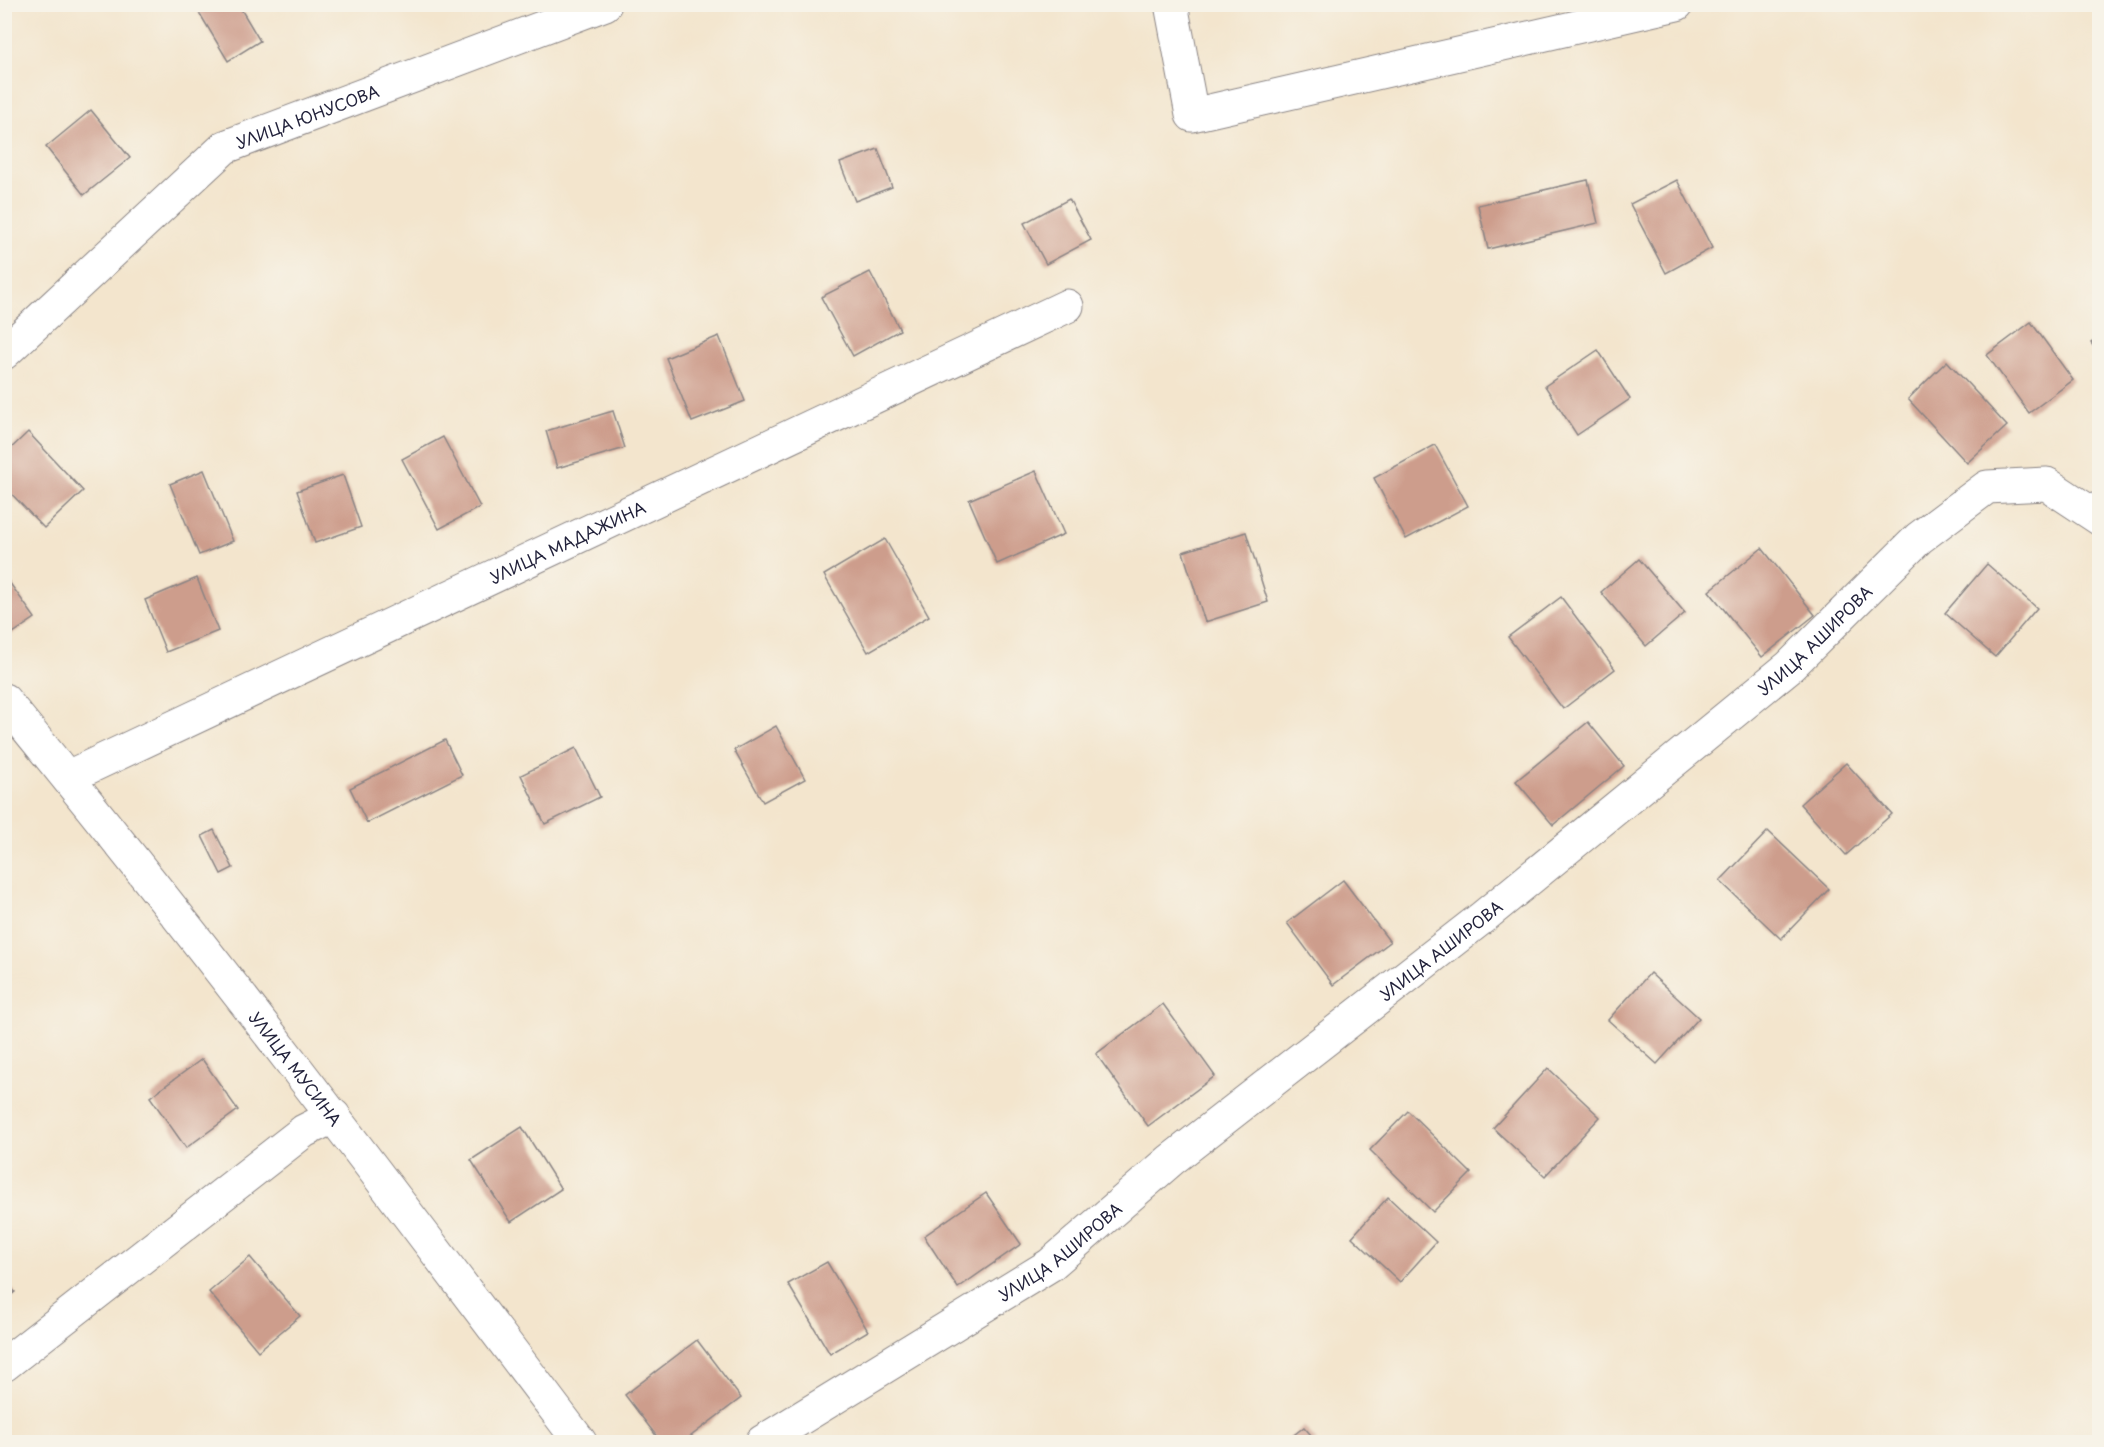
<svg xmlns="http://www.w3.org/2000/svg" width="2104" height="1447" font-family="'Playpen Sans',sans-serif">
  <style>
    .building { fill: #cd9d8c }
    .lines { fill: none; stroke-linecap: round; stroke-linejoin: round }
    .minor-casing { stroke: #8a8484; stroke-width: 35 }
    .minor { stroke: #fff; stroke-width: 33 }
    .labels { text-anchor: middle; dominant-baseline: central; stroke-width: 4.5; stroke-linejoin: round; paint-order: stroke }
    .street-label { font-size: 16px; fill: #22223b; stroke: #f7f3e8 }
  </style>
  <rect width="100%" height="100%" fill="#f7f3e8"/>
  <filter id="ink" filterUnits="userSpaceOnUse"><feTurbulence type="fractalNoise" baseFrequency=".0167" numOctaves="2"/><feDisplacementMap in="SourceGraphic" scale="12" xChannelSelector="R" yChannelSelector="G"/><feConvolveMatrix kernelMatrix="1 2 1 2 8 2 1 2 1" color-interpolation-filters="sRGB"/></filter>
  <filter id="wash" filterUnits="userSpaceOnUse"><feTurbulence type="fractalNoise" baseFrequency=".008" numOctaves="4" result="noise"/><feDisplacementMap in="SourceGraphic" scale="24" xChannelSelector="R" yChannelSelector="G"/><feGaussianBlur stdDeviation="1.35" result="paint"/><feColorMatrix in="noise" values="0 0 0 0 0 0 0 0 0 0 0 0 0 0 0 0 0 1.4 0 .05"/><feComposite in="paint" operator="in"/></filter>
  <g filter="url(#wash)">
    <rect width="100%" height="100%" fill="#f3e5cd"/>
    <g id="blocks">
      <g class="building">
        <path d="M194,4H238L260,41L228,61Z"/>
        <path d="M91,110L130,158L84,195L46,147Z"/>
        <path d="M878,149L892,187L855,201L840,163Z"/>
        <path d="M1588,180L1598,223L1488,249L1478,205Z"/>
        <path d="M1677,180L1712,248L1666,273L1630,204Z"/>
        <path d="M1069,199L1091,240L1046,264L1024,223Z"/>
        <path d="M870,272L900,330L853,356L821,297Z"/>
        <path d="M2031,322L2073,380L2029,413L1987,355Z"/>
        <path d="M719,336L745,401L692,422L666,358Z"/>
        <path d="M2100,337V355L2091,343Z"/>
        <path d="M1598,350L1630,399L1577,435L1545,386Z"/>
        <path d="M1947,361L2007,426L1967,463L1908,399Z"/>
        <path d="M613,411L625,448L557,468L546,431Z"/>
        <path d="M28,432L83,491L44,528L4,486V455Z"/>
        <path d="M443,437L480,507L439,529L402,459Z"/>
        <path d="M1435,445L1468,506L1406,539L1374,478Z"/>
        <path d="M204,470L233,541L199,555L170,484Z"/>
        <path d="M1036,471L1064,534L997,564L969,500Z"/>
        <path d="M343,475L361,527L315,543L297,491Z"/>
        <path d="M1246,532L1268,602L1205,622L1183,552Z"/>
        <path d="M885,539L929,616L868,652L824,575Z"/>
        <path d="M1762,548L1815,615L1762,657L1709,591Z"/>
        <path d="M1639,559L1685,613L1646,646L1601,592Z"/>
        <path d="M1987,564L2037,608L1995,657L1945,613Z"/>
        <path d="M4,575L35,618L4,639Z"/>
        <path d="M197,578L218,631L166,652L145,600Z"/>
        <path d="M1561,597L1615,669L1563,709L1508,637Z"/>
        <path d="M1588,722L1624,766L1553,825L1516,781Z"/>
        <path d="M776,726L805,779L763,802L734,750Z"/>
        <path d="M445,740L462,775L367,823L350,788Z"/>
        <path d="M576,748L600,797L545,824L521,775Z"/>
        <path d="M1846,763L1892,814L1846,855L1800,804Z"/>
        <path d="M214,830L233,868L221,874L202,836Z"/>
        <path d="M1768,831L1829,889L1781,939L1720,881Z"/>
        <path d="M1343,880L1390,942L1333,985L1287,923Z"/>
        <path d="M1650,973L1699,1018L1657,1064L1608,1020Z"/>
        <path d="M1163,1004L1215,1076L1148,1126L1096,1054Z"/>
        <path d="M202,1059L238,1110L186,1148L150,1097Z"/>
        <path d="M1548,1068L1600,1117L1545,1176L1493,1128Z"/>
        <path d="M1408,1111L1471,1173L1433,1212L1370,1150Z"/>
        <path d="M522,1127L561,1189L511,1222L471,1160Z"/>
        <path d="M986,1193L1021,1244L958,1288L924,1236Z"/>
        <path d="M1388,1197L1436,1242L1400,1282L1352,1237Z"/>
        <path d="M250,1257L300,1316L258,1351L209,1292Z"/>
        <path d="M827,1262L868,1331L830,1354L788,1284Z"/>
        <path d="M4,1280L15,1292L4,1301Z"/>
        <path d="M697,1340L741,1398L683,1442H661L625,1395Z"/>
        <path d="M1304,1427L1317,1442H1285Z"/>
      </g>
    </g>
  </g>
  <g filter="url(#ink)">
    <use href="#blocks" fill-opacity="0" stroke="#8a8484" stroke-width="1.5"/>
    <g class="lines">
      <defs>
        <g id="minor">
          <path d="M1171,4L1192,115L1677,4"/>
          <path id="s1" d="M4,353L225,147L605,4"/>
          <path id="s2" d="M4,700C203,942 392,1193 580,1442"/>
          <path id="s3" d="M68,777L1067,306"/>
          <path d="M4,1365L304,1131L334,1116"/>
          <path id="s4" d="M762,1442L1050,1265L1171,1160L1483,917L1790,666L1919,538L1987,487L2047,484L2100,519"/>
        </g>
      </defs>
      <use href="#minor" class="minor-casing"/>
      <use href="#minor" class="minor"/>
    </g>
  </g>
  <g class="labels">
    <g class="street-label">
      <text stroke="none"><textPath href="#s1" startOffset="390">УЛИЦА ЮНУСОВА</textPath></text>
      <text stroke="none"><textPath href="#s3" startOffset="552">УЛИЦА МАДАЖИНА</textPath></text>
      <text stroke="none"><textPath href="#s4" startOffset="1326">УЛИЦА АШИРОВА</textPath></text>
      <text stroke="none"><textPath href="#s4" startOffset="840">УЛИЦА АШИРОВА</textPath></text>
      <text stroke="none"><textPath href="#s2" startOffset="470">УЛИЦА МУСИНА</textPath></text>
      <text stroke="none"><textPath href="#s4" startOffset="354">УЛИЦА АШИРОВА</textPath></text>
    </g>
  </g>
  <rect width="2104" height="1447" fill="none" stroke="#f7f3e8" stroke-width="24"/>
</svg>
